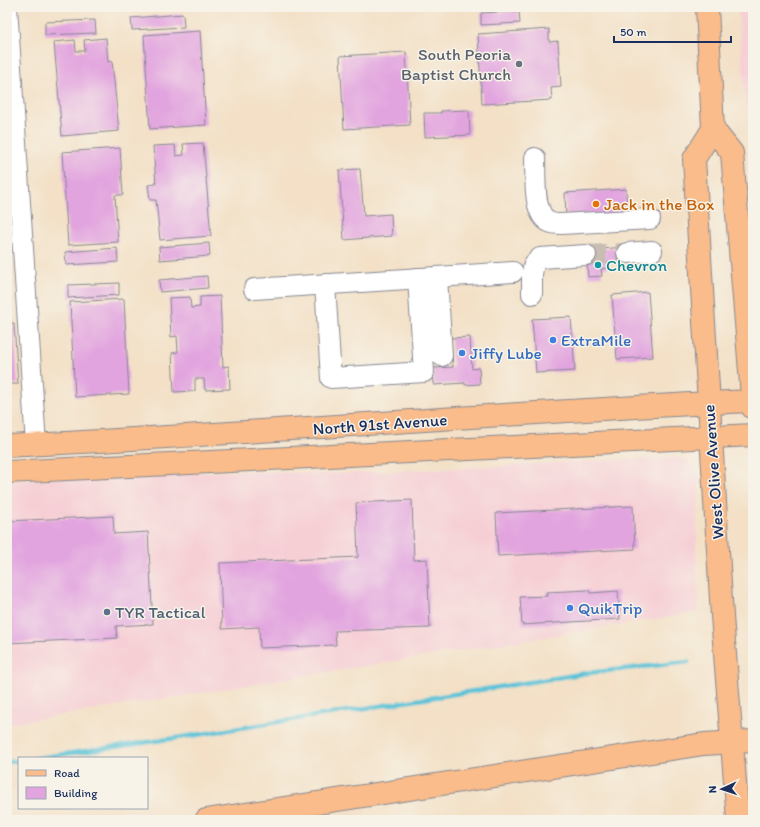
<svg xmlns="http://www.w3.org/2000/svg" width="760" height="827" font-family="Itim,sans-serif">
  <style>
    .built { fill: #f6cfd5 }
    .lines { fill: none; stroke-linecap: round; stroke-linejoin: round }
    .stream { stroke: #5bc3d8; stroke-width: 4.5 }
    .building { fill: #e2a4df }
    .minor-tunnel { stroke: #c8bdb1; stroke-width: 20; stroke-dasharray: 20 10; stroke-linecap: butt }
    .minor-casing { stroke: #878892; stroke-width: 22 }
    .major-casing { stroke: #878892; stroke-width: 24 }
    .highway-casing { stroke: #878892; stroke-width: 24 }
    .minor { stroke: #fff; stroke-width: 20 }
    .major { stroke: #f9bc8a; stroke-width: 22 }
    .highway { stroke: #f9bc8a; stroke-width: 22 }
    .worship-dot { fill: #6b7280; stroke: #f7f3e8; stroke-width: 1.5 }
    .food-dot { fill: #e8710a; stroke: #f7f3e8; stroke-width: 1.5 }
    .culture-dot { fill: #0f9aa8; stroke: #f7f3e8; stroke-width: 1.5 }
    .shop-dot { fill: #3f7fe0; stroke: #f7f3e8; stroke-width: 1.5 }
    .service-dot { fill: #5c6f8a; stroke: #f7f3e8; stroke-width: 1.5 }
    .labels { text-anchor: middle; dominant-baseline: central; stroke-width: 3; stroke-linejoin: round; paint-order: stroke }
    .worship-label { font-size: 17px; fill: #5b616d; stroke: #f7f3e8; text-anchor: end }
    .food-label { font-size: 17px; fill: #c56008; stroke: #f7f3e8; text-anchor: start }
    .culture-label { font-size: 17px; fill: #0d838f; stroke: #f7f3e8; text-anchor: start }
    .shop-label { font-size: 17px; fill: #366cbe; stroke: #f7f3e8; text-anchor: start }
    .street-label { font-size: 17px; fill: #1b2f5e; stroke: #f7f3e8 }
    .service-label { font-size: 17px; fill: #4e5e75; stroke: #f7f3e8; text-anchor: start }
  </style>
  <rect width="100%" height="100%" fill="#f7f3e8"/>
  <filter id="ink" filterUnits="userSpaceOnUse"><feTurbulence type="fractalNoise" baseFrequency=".025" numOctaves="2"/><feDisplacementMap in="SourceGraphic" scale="8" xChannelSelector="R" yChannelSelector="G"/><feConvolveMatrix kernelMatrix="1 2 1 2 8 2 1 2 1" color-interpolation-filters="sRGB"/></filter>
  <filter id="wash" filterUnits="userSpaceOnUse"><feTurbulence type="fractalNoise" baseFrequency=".012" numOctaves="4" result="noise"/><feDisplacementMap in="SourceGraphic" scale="16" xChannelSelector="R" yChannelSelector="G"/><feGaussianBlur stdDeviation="0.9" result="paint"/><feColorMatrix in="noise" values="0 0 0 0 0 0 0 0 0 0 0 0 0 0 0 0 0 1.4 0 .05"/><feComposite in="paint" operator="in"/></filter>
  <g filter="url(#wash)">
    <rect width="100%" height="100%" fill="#f3e0c6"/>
    <g class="built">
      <path d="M738,7H753V119L745,99Z"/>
      <path d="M672,457L687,460L697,471L699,479L696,550L699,612L7,724V481L241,471L326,474L443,469Z"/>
    </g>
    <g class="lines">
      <g class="stream">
        <path d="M37,758L183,737L587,673L688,662"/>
        <path d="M7,762L19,761"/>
      </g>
    </g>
    <g id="blocks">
      <g class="building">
        <path d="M519,11L520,23L481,25V13Z"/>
        <path d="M183,14L184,27L132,30L131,18Z"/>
        <path d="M95,20L96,33L45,35V22Z"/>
        <path d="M549,29V42L558,41L561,87L551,88L552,100L482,104L478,34Z"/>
        <path d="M200,31L206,125L150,129L144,35Z"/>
        <path d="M106,38L108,62L112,61L119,131L62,136L54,42L75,40L76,51H85L84,40Z"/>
        <path d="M406,52L410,125L344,129L340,56Z"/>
        <path d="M469,110L470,135L425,137L424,113H441V111Z"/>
        <path d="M203,143L211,236L160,240L156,200H150L148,185L156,184L153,146L175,145L176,156L184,155L183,144Z"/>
        <path d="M120,148L123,195H115L118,242L68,245L62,152Z"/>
        <path d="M360,169L364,216L391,214L392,236L344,240L339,170Z"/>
        <path d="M626,189L627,216L566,219L565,193Z"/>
        <path d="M7,235H8L9,249H7Z"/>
        <path d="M209,243L210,256L160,260L159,247Z"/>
        <path d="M627,247L628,261L608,262V268L601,269L602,276L588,277L586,250Z"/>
        <path d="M117,248L118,262L66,265L65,252Z"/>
        <path d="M207,276L208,288L160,292L159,280Z"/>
        <path d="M119,283V295L68,298V285Z"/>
        <path d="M648,292L653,357L617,359L612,295Z"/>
        <path d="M220,296L223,367L229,366L230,389L205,390L204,379H195V391L174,392L172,353L178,352L177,336L171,337L169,298L190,297L191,308L200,307V297Z"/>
        <path d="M124,299L129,394L75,397L70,302Z"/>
        <path d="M571,317L575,371L536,373L532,319Z"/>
        <path d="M7,323H14L18,384H7Z"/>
        <path d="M470,337L472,369L479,368L480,384L465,385V383L434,385L433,368L453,367L451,338Z"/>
        <path d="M412,500L414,560L427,559L430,628L335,631L336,645L260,648L259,627L222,629L220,563L358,557L356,503Z"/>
        <path d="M633,506L635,549L498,556L496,513Z"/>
        <path d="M113,516L114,534L148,532L153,624L116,626L117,638L7,643V521Z"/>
        <path d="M589,590L590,593L618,591L620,619L522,625L520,597L547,596L546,592Z"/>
      </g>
    </g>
  </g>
  <g filter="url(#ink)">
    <use href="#blocks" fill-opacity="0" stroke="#878892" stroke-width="1"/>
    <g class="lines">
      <path class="minor-tunnel" d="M586,255L627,253"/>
      <defs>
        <g id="minor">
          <path d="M7,7L36,445"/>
          <path d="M535,158C536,175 532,213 549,222C553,224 558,224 561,224L650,219"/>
          <path d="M627,253L652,251"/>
          <path d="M437,277L442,356"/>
          <path d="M325,284L331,378L424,372L418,278"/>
          <path d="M254,289L513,272"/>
          <path d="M532,294V274L534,264L540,258L586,255"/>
        </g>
        <g id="major">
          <path d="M707,7L713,129L694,159L722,616L738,820"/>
          <path d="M713,129L732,153L753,408"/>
          <path d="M7,446C256,434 504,412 753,401"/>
          <path d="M7,472L753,435"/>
        </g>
        <path id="highway" d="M206,820L704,744L753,741"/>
      </defs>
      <use href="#minor" class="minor-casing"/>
      <use href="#major" class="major-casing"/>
      <use href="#highway" class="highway-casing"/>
      <use href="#minor" class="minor"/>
      <use href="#major" class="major"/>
      <use href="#highway" class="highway"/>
    </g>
  </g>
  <circle class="worship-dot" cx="519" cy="64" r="4"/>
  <circle class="food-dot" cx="596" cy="204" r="4"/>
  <circle class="culture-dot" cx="598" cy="265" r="4"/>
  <g class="shop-dot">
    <circle cx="553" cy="340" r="4"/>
    <circle cx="462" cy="353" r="4"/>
    <circle cx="570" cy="608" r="4"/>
  </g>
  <circle class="service-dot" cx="107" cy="612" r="4"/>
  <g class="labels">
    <g class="worship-label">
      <text x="511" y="54">South Peoria<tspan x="511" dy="20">Baptist Church</tspan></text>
    </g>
    <g class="food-label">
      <text x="604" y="204">Jack in the Box</text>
    </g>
    <g class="culture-label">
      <text x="606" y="265">Chevron</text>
    </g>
    <g class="shop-label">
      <text x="561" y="340">ExtraMile</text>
      <text x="470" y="353">Jiffy Lube</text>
      <text x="578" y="608">QuikTrip</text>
    </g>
    <g class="street-label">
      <text transform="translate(380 424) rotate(-4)">North 91st Avenue</text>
      <text transform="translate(713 472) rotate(-94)">West Olive Avenue</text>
    </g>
    <g class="service-label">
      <text x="115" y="612">TYR Tactical</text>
    </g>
  </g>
  <rect width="760" height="827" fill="none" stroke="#f7f3e8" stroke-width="24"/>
  <rect x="18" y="757" width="130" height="52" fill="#f7f3e8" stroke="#9fa5b1"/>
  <rect x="26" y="770" width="20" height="6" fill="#f9bc8a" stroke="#9fa5b1"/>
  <text x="54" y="777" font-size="12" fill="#1b2f5e">Road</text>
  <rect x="26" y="787" width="20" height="12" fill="#e2a4df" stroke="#9fa5b1"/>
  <text x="54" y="797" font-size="12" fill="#1b2f5e">Building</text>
  <g transform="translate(722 789) rotate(267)" stroke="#f7f3e8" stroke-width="3" paint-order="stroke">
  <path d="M0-3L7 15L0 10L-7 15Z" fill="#1b2f5e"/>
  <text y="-6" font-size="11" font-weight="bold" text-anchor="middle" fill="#1b2f5e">N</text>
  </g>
  <path d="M614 36v6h117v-6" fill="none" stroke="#1b2f5e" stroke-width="2"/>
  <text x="620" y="36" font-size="12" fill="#1b2f5e" stroke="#f7f3e8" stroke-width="3" paint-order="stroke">50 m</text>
</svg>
